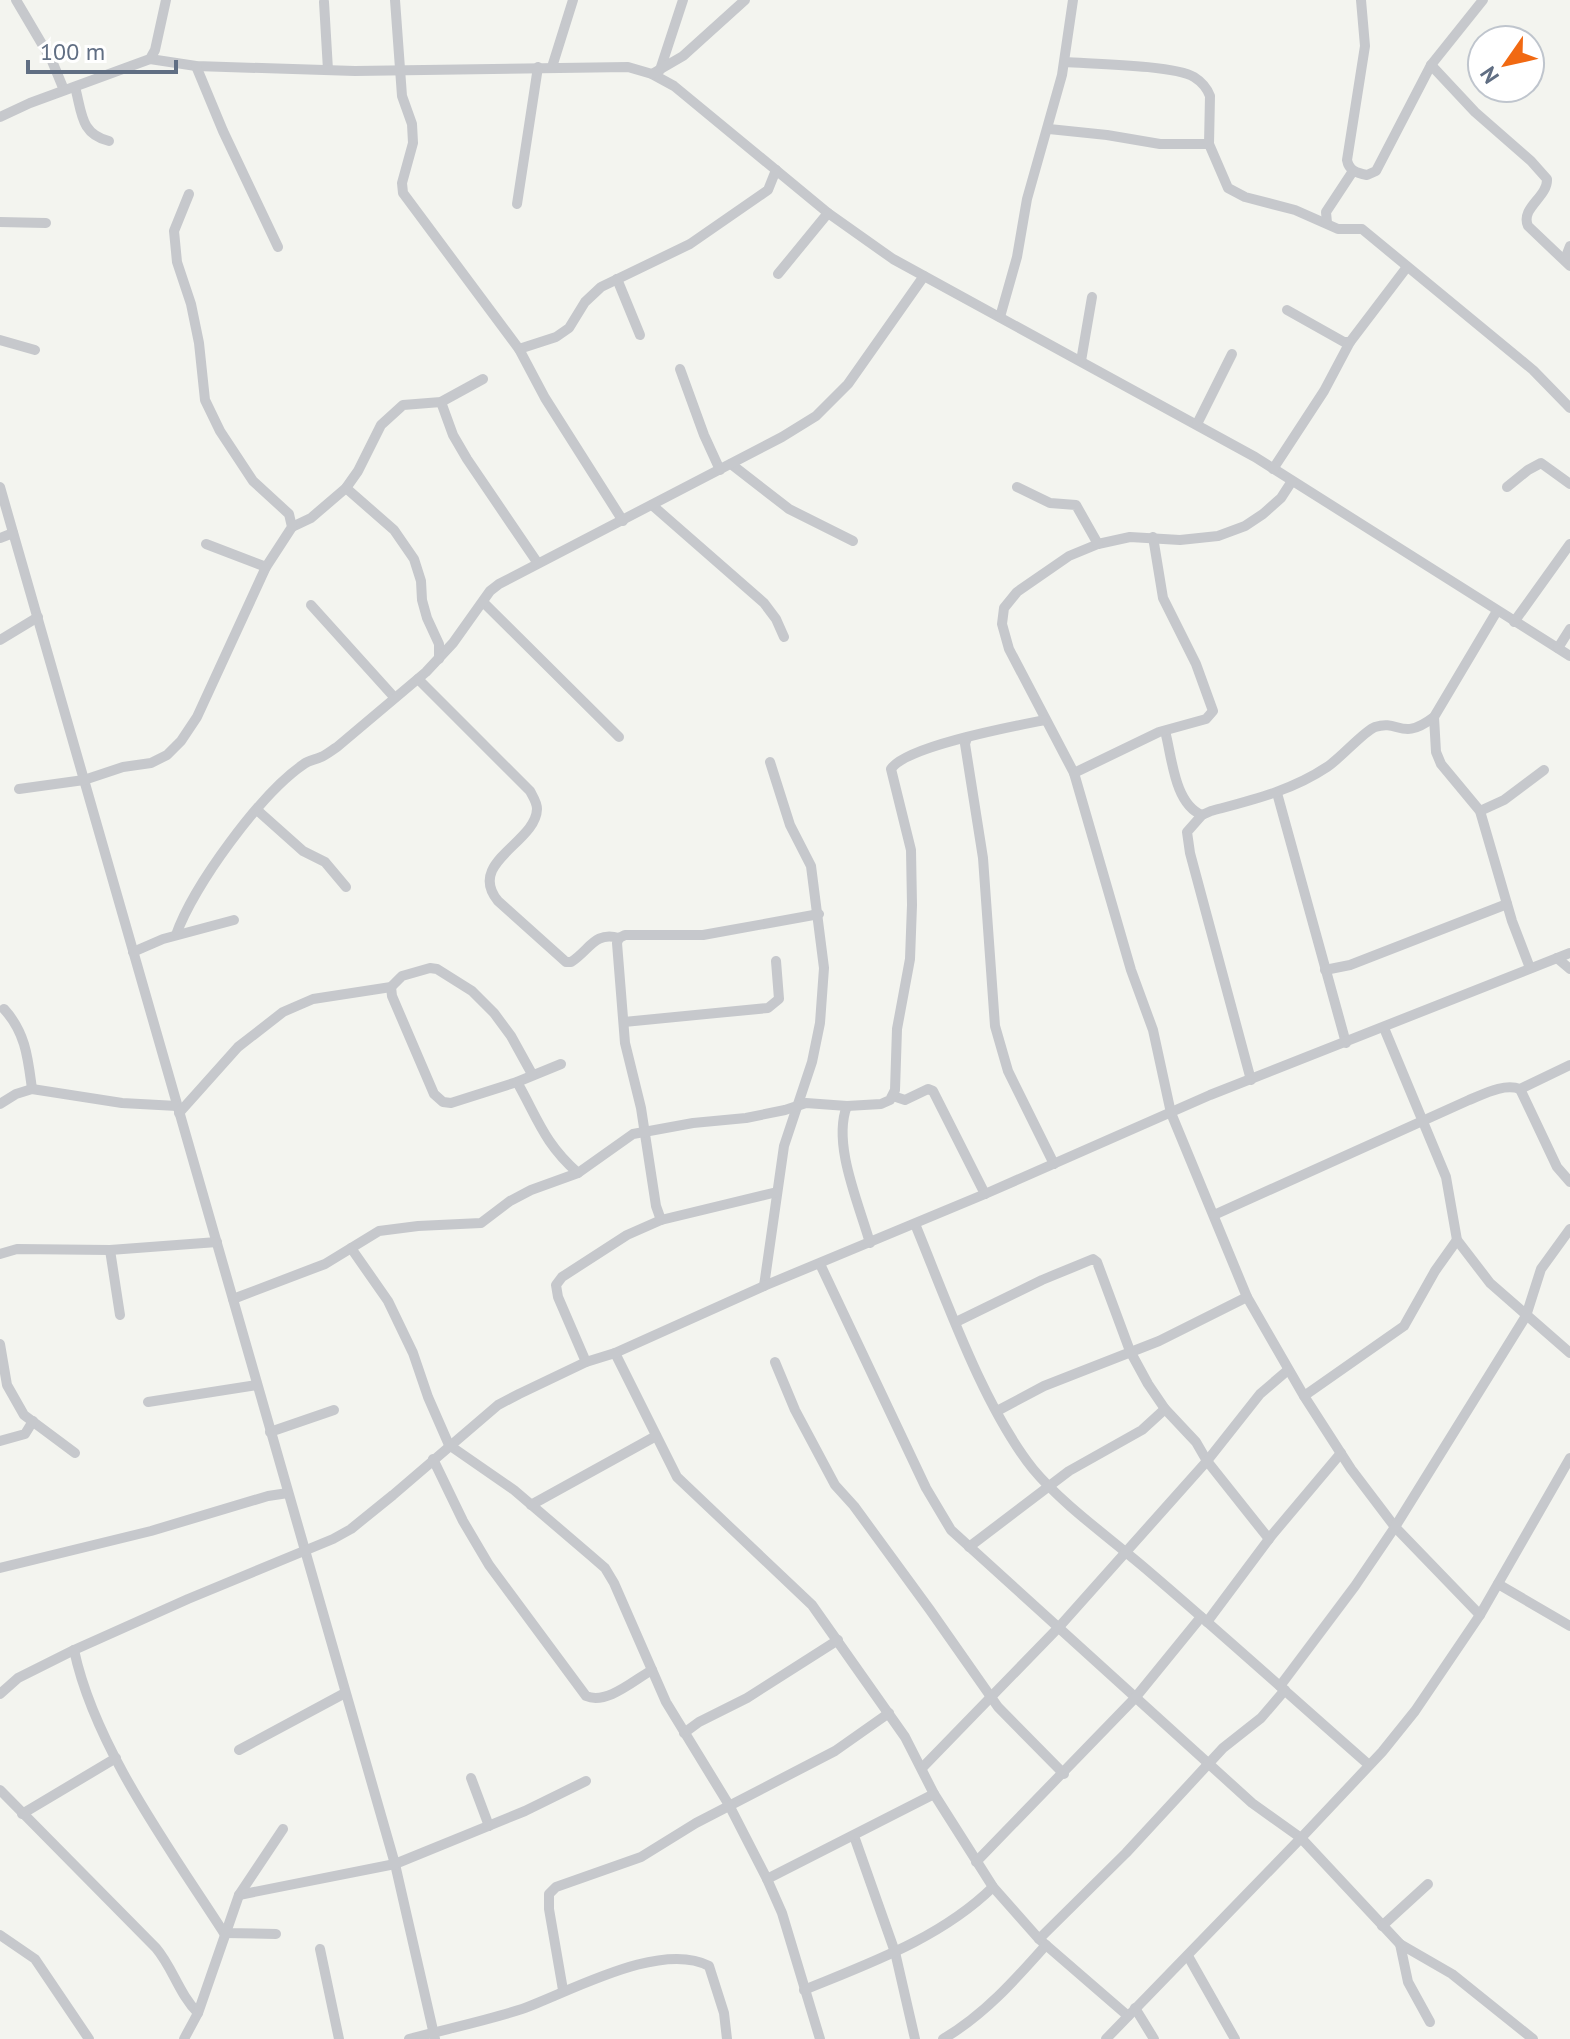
<svg xmlns="http://www.w3.org/2000/svg" width="1570" height="2039" font-family="'PT Sans',sans-serif">
  <style>
    .lines { fill: none; stroke-linecap: round; stroke-linejoin: round }
    .minor { stroke: #c6c8cc; stroke-width: 10 }
  </style>
  <rect width="100%" height="100%" fill="#f3f4ef"/>
  <g class="lines">
    <g class="minor">
      <path d="M16,0L52,61L64,90"/>
      <path d="M395,0L402,96L412,124L413,143L402,183L403,193L519,349L545,398L623,521"/>
      <path d="M1361,0L1365,46L1347,160C1349,171 1357,173 1367,175L1376,171L1431,65L1483,0"/>
      <path d="M324,2L328,70"/>
      <path d="M150,59L196,66L355,71L628,67L652,74L674,86L828,213L893,259L1255,457L1570,656"/>
      <path d="M1065,62C1092,64 1174,65 1194,77C1202,82 1207,88 1210,96L1209,144L1228,188L1245,197L1295,210L1338,229H1362L1533,370L1570,408"/>
      <path d="M1431,65L1475,112L1531,161L1547,179C1548,197 1520,208 1528,226L1570,266"/>
      <path d="M196,66L223,131L278,247"/>
      <path d="M552,67L573,0"/>
      <path d="M660,70L683,0"/>
      <path d="M652,74L683,56L745,0"/>
      <path d="M75,87C82,112 80,134 109,141"/>
      <path d="M0,117L30,103L150,59L155,50L166,0"/>
      <path d="M1049,129L1107,135L1160,144H1209"/>
      <path d="M517,204L538,67"/>
      <path d="M0,222L46,223"/>
      <path d="M1327,223L1326,212L1353,171"/>
      <path d="M1565,259L1570,246"/>
      <path d="M778,274L828,213"/>
      <path d="M617,279L640,335"/>
      <path d="M1287,310L1344,342H1350L1407,267"/>
      <path d="M1000,317L1017,257L1027,199L1062,75L1073,0"/>
      <path d="M0,340L35,350"/>
      <path d="M519,349L556,337L569,328L585,302L601,287L690,244L768,190L776,170"/>
      <path d="M1081,361L1092,297"/>
      <path d="M680,369L704,435L720,470"/>
      <path d="M441,402L453,435L467,459L537,562"/>
      <path d="M1197,424L1232,354"/>
      <path d="M731,464L789,509L853,541"/>
      <path d="M1273,469L1324,391L1350,342"/>
      <path d="M1292,481L1281,498L1263,514L1245,526L1218,536L1180,540L1130,537L1098,544L1069,556L1017,592L1004,608L1002,624L1009,649L1074,773L1131,970L1153,1030L1171,1113L1247,1297L1304,1396L1351,1469L1395,1527L1480,1615"/>
      <path d="M0,487L395,1864L435,2039"/>
      <path d="M1017,487L1050,503L1076,505L1098,544"/>
      <path d="M1507,487L1528,470L1541,463L1570,484"/>
      <path d="M346,488L394,530L414,559L421,581L422,600L427,618L439,644V659"/>
      <path d="M652,505L764,603L776,619L784,637"/>
      <path d="M292,527L311,518L346,488L358,471L381,425L403,405L441,402L483,379"/>
      <path d="M0,538L13,533"/>
      <path d="M206,544L266,567"/>
      <path d="M484,603L619,737"/>
      <path d="M311,605L394,697"/>
      <path d="M1514,622L1570,544"/>
      <path d="M0,640L38,617"/>
      <path d="M1558,648L1570,629"/>
      <path d="M418,679L530,791C533,797 537,802 537,809C536,843 466,862 498,901L566,962H571C590,950 594,931 619,938L625,935H703L819,914"/>
      <path d="M1434,717L1436,752L1441,764L1480,811L1512,921L1530,968"/>
      <path d="M1165,731C1172,756 1174,804 1202,815"/>
      <path d="M967,738L965,744L983,858L995,1026L1008,1071L1054,1164"/>
      <path d="M1074,773L1159,732L1206,719L1213,711L1196,664L1163,598L1153,537"/>
      <path d="M19,789L84,780L123,767L151,763L167,755L181,741L197,717L266,567L292,527L289,514L253,481L220,431L205,400L199,343L191,304L177,262L174,231L189,194"/>
      <path d="M1277,793L1346,1043"/>
      <path d="M257,810L303,851L325,862L346,887"/>
      <path d="M1480,811L1504,800L1544,770"/>
      <path d="M176,935C193,886 261,793 304,764C309,760 315,760 321,757C326,755 332,750 337,747L426,672L453,643L490,591L499,584L782,437L816,416L848,384L924,276"/>
      <path d="M619,938L617,943L625,1043L641,1108L656,1206L661,1220"/>
      <path d="M133,952L163,939L234,920"/>
      <path d="M1557,958L1570,969"/>
      <path d="M1325,970L1350,965L1507,904"/>
      <path d="M391,987L392,996L434,1094L443,1102L451,1103L517,1082L561,1064"/>
      <path d="M4,1009C26,1033 28,1059 32,1089"/>
      <path d="M624,1022L768,1008L779,999L776,961"/>
      <path d="M1384,1028L1446,1177L1457,1240L1490,1283L1570,1353"/>
      <path d="M1251,1080L1190,853L1187,832L1202,815L1211,811C1252,800 1291,791 1327,767C1341,758 1364,731 1375,727C1400,719 1401,742 1434,717L1497,611"/>
      <path d="M517,1082C538,1119 544,1143 578,1173"/>
      <path d="M1520,1089L1557,1167L1570,1182"/>
      <path d="M893,1096L905,1100L928,1089L933,1091L985,1194"/>
      <path d="M0,1104L16,1094L32,1089L122,1103L177,1106"/>
      <path d="M847,1106C832,1144 859,1204 870,1243"/>
      <path d="M179,1113L238,1047L283,1012L313,999L391,987L402,976L430,968L437,969L472,991L494,1013L511,1036L532,1074"/>
      <path d="M1214,1215L1469,1100C1484,1094 1504,1083 1520,1089L1570,1065"/>
      <path d="M915,1224C946,1299 983,1406 1033,1469C1061,1503 1111,1539 1146,1569C1221,1633 1295,1700 1369,1765"/>
      <path d="M351,1248L388,1301L413,1353L428,1397L449,1445L514,1490L590,1555L605,1568L614,1583L666,1702L729,1805L767,1879L782,1913L820,2039"/>
      <path d="M110,1250L120,1315"/>
      <path d="M0,1254L17,1249L110,1250L217,1242"/>
      <path d="M820,1264L926,1488L951,1530L1252,1803L1301,1838L1400,1944L1452,1974L1533,2039"/>
      <path d="M764,1286L784,1146L812,1062L820,1023L824,968L811,866L790,825L770,762"/>
      <path d="M233,1299L325,1264L379,1231L418,1226L481,1223L510,1201L531,1190L578,1173L633,1134L693,1123L746,1118L785,1110L806,1103L847,1106L881,1104L890,1100L895,1090L897,1029L910,959L912,905L911,850L891,769C906,746 1015,726 1045,720"/>
      <path d="M956,1322L1042,1280L1093,1259L1097,1262L1130,1351L1148,1384L1165,1409L1196,1442L1207,1461L1269,1539"/>
      <path d="M0,1344L7,1385L24,1415L75,1453"/>
      <path d="M615,1353L677,1477L812,1605L905,1737L934,1794L993,1887L1039,1939L1128,2016"/>
      <path d="M586,1362L558,1297L556,1285L562,1277L627,1235L661,1220L777,1192"/>
      <path d="M775,1362L795,1410L835,1485L854,1506L930,1610L998,1707L1064,1774"/>
      <path d="M1304,1396L1404,1326L1435,1271L1457,1240"/>
      <path d="M148,1402L257,1385"/>
      <path d="M997,1411L1044,1386L1159,1341L1247,1297"/>
      <path d="M270,1432L334,1410"/>
      <path d="M0,1441L25,1434L33,1421"/>
      <path d="M433,1459L463,1521L489,1565L586,1696C607,1705 634,1680 652,1670"/>
      <path d="M531,1505L656,1436"/>
      <path d="M969,1547L1069,1471L1142,1430L1165,1409"/>
      <path d="M0,1568L151,1531L268,1496L288,1493"/>
      <path d="M1498,1584L1570,1626"/>
      <path d="M1207,1622L1272,1535L1341,1453"/>
      <path d="M74,1650C95,1748 170,1849 224,1933L276,1934"/>
      <path d="M1280,1686L1355,1586L1395,1527L1526,1316L1541,1269L1570,1229"/>
      <path d="M0,1694L18,1678L74,1650L188,1599L333,1539L351,1529L393,1495L498,1405L519,1394L586,1362L615,1353L764,1286L985,1194L1210,1095L1570,953"/>
      <path d="M684,1733L699,1722L747,1698L838,1640"/>
      <path d="M239,1750L345,1693"/>
      <path d="M922,1768L1059,1627L1207,1461L1260,1394L1288,1370"/>
      <path d="M471,1778L489,1826"/>
      <path d="M0,1790L156,1948C173,1968 179,1994 198,2013"/>
      <path d="M22,1814L116,1758"/>
      <path d="M854,1836L895,1952L915,2039"/>
      <path d="M976,1862L1135,1698L1201,1617"/>
      <path d="M767,1879L934,1794"/>
      <path d="M239,1895L395,1864L525,1811L586,1781"/>
      <path d="M1382,1926L1428,1884"/>
      <path d="M0,1935L35,1959L89,2039"/>
      <path d="M1039,1939L1126,1853L1223,1748L1261,1718L1285,1690"/>
      <path d="M1400,1944L1408,1982L1430,2022"/>
      <path d="M320,1949L339,2039"/>
      <path d="M1188,1956L1235,2039"/>
      <path d="M563,1990L549,1909V1894L556,1887L641,1857L696,1823L835,1751L889,1713"/>
      <path d="M804,1990C870,1963 941,1938 993,1887"/>
      <path d="M1135,2008L1154,2039"/>
      <path d="M184,2039L198,2013L239,1895L283,1829"/>
      <path d="M409,2039C446,2029 485,2021 522,2009C568,1993 660,1940 709,1966L724,2013L727,2039"/>
      <path d="M943,2039C984,2015 1015,1980 1046,1945"/>
      <path d="M1106,2039L1301,1838L1382,1752L1415,1711L1480,1615L1570,1458"/>
    </g>
  </g>
  <g transform="translate(1506 64) rotate(236)"><circle r="38" fill="#ffffff" stroke="#bfc5cd" stroke-width="2"/>
  <path d="M0-6L14 30L0 20L-14 30Z" fill="#f16912"/>
  <text y="-12" font-size="22" font-weight="bold" text-anchor="middle" fill="#606e83">N</text>
  </g>
  <path d="M28 60v12h148v-12" fill="none" stroke="#606e83" stroke-width="4"/>
  <text x="40" y="60" font-size="24" fill="#606e83" stroke="#ffffff" stroke-width="6" paint-order="stroke">100 m</text>
</svg>
